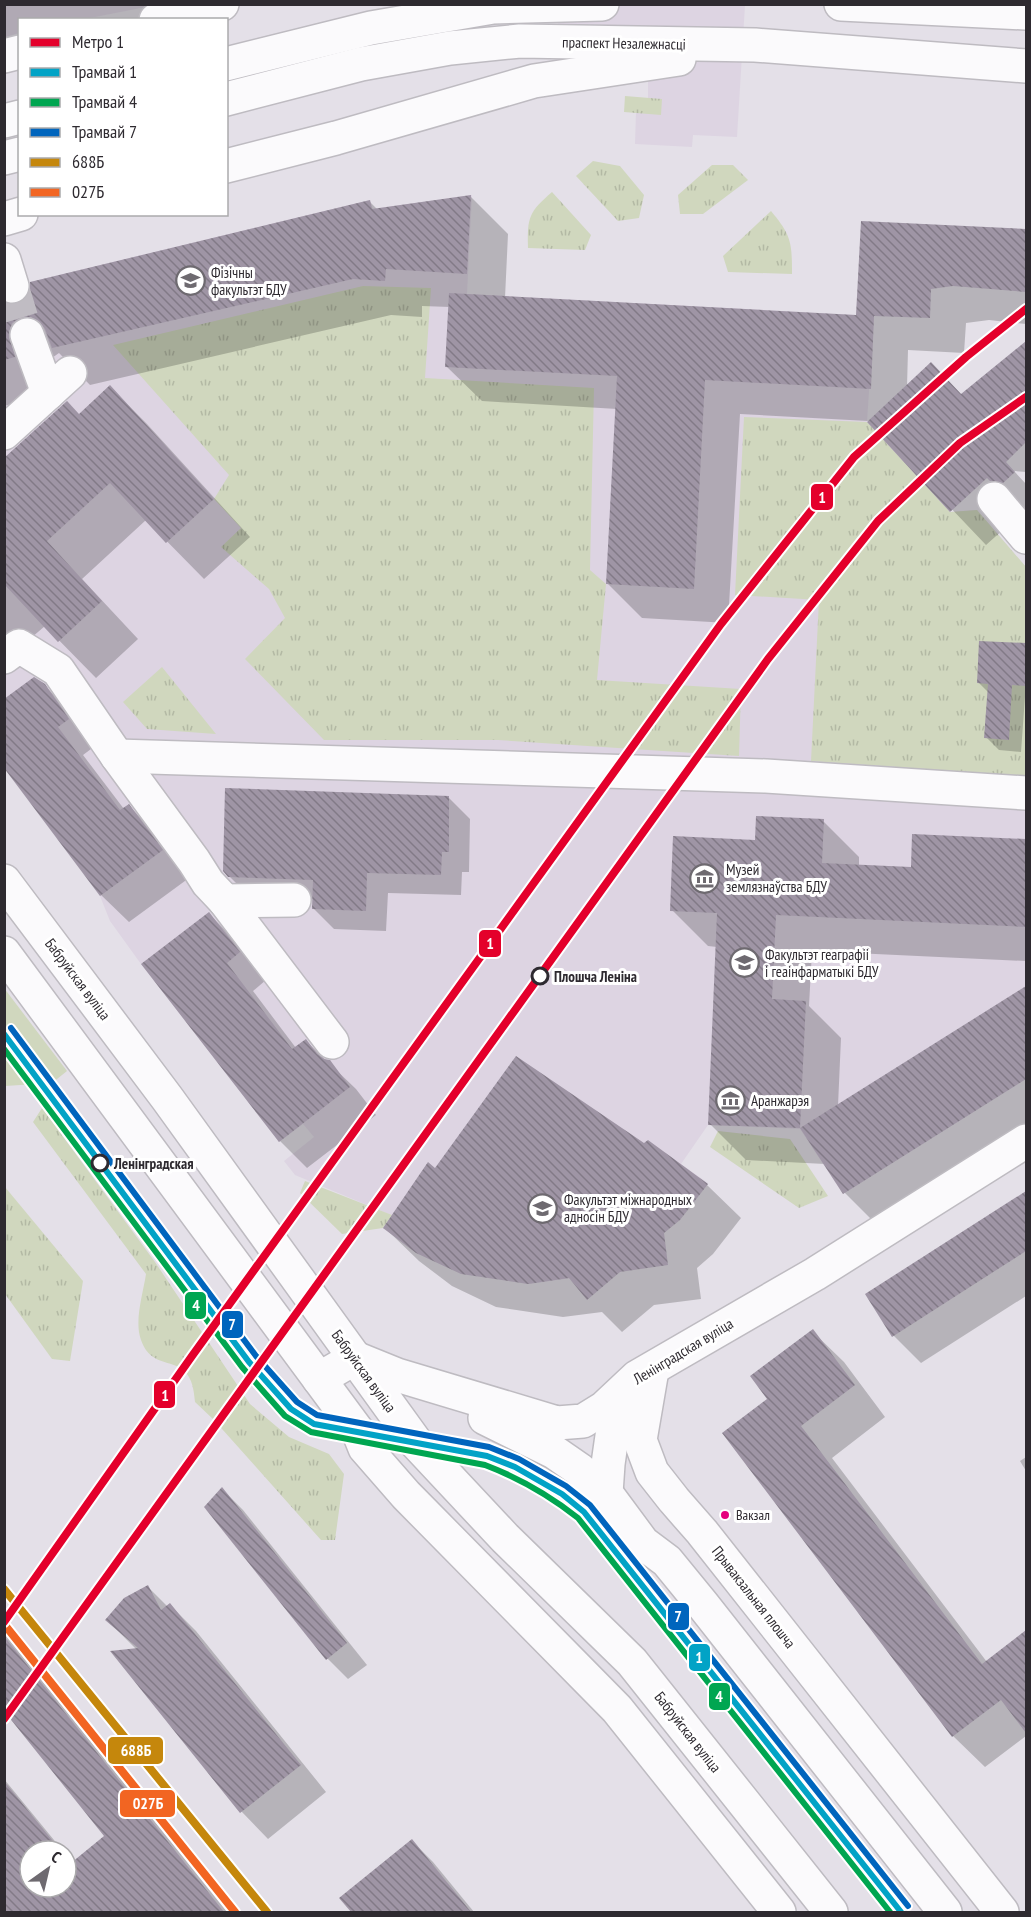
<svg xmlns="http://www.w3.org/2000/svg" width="1031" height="1917" font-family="'PT Sans Narrow',sans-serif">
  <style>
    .built { fill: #ddd4e2 }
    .grass { fill: url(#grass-tufts) }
    .green { fill: #d0d7be }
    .shadow { fill: #0003 }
    .building { fill: url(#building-back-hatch) }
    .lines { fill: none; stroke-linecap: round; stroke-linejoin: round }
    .minor-tunnel { stroke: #c0bcc3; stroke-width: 33; stroke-dasharray: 33 16; stroke-linecap: butt }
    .minor-casing { stroke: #bebbc1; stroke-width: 36 }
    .major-casing { stroke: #bebbc1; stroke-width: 36 }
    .minor { stroke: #fbfafc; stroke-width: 33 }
    .major { stroke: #fbfafc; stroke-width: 33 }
    .rail-1-casing { stroke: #fff; stroke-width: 12 }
    .rail-2-casing { stroke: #fff; stroke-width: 12 }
    .rail-1 { stroke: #c5870c; stroke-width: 8 }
    .rail-2 { stroke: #f26522; stroke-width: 8 }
    .tram-1-casing { stroke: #fff; stroke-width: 10 }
    .tram-2-casing { stroke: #fff; stroke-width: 10 }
    .tram-3-casing { stroke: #fff; stroke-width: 10 }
    .tram-1 { stroke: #02a3c6; stroke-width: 6 }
    .tram-2 { stroke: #00a651; stroke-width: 6 }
    .tram-3 { stroke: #0065bd; stroke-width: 6 }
    .metro-1-casing { stroke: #fff; stroke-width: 12 }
    .metro-1 { stroke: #e4002b; stroke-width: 8 }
    .stop-dot { fill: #fff; stroke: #2e2a30; stroke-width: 3 }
    .bus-dot { fill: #e5007d; stroke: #fff; stroke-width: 2 }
    .labels { text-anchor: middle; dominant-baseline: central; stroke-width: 6; stroke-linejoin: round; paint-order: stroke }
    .bus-label { font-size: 14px; fill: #2e2a30; stroke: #fff; text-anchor: start }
    .street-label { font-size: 15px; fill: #2e2a30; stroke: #fff }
    .poi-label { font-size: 15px; fill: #2e2a30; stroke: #fff; text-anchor: start }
    .stop-label { font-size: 15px; font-weight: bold; fill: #2e2a30; stroke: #fff; text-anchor: start }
    .line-badge { stroke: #fff; stroke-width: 2 }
    .badge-label { font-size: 16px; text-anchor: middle; font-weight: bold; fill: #fff }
  </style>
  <defs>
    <pattern id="grass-tufts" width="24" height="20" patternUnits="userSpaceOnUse" patternTransform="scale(1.5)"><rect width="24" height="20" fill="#d0d7be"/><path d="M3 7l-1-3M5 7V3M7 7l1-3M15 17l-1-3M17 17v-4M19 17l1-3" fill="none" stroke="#b3b9a4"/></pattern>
    <pattern id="building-back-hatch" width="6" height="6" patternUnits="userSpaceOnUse" patternTransform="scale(1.5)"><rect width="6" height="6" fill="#9f95a5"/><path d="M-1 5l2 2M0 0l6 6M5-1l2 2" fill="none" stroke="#827a87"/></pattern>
  </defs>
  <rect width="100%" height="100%" fill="#e4e0e8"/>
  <g class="built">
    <path d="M4,5H156L85,19L20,20L19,33L5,37Z"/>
    <path d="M542,5H745L737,137L693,135L692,147L635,144L636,112H648V80L563,29Z"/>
    <path d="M472,195L467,294L874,316L867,422L950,512L977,510L1026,567V1079L843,1194L800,1129L708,1125L681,1164L708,1183L679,1220L655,1241L579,1277L528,1284L417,1253L383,1228L391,1215L295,1175L284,1161L314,1137L303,1124L279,1142L141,964L110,921L100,896L5,768V288L370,200L373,209Z"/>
  </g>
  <g class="grass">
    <path d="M625,96L662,99L661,115L624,112Z"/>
    <path d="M593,161L620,166L644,195L639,218L618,221L576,176Z"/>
    <path d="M712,165H733L748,180L703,214H680L678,195Z"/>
    <path d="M552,192L591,235L585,250L528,248C527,217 529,212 552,192Z"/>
    <path d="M771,211C791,235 792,242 792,274L728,272L723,256Z"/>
    <path d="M363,286L431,288L425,378L594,388L590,570L606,584L597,680L741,689L739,756L498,740H324L245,659L285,618L269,589L221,547L241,528L214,499L229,475L113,345Z"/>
    <path d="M744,417L867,422L950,512L977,510L1026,567V776L811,761L819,600L735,595Z"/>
    <path d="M162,667L216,734L147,729L123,702Z"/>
    <path d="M42,1108L155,1262L250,1404L289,1437L329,1454L344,1474L335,1540H321L214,1420L195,1402C192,1346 154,1378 141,1340C134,1321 143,1294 146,1274L33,1122Z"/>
    <path d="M718,1131L790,1139L828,1196L799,1208L710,1147Z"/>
    <path d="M305,1181L392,1215L383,1228L342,1234L300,1193Z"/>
    <path d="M5,1187L83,1281L70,1361L52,1359L5,1294Z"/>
  </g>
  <path class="green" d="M4,988L67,1071L52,1083L5,1086Z"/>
  <g class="shadow">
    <path d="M4,4H200L133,20H20V45L4,49Z"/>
    <path d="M471,197L508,234L505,298L858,316L862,222L1026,231V324L989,320L966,323L964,353L908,350L907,387L931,364L962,395L1026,343V472L1014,471L1026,484V515L1023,512L986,545L868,421L740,414L728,623L642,618L608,584L617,409L482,401L447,367L450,307L422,306V317L391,315L90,385L59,353L49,360L51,394L4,406V303L17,306L370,202L377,209Z"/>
    <path d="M110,387L147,424L250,537L204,579L146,520L82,579L138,639L96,678L45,626L4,661V460L79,415Z"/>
    <path d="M980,642L1026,644V697H1025L1021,752L999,750L986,737L989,693L979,683Z"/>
    <path d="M44,685L72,713L95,746L83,755L124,809L129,806L156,833L189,878L129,922L101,895L4,766Z"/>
    <path d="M449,798L470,819L469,872H462L461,895L388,893L386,931L334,929L313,908L314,899L250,897L229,876Z"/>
    <path d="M823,821L859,857V866L913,868L914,836L1026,841V961L812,951L809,1006L841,1038L838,1106L1026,988V1154L891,1239L845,1193L825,1164L746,1160L710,1124L717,947L708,946L672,910L757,842Z"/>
    <path d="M209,914L236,941L266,980L253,991L296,1048L306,1041L356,1089L376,1115L307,1168L280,1141Z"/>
    <path d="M645,1145L707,1185L741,1218L713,1254L697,1268L701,1299L654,1305L622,1332L602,1312L563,1317L496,1307L452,1286L419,1261L385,1228L436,1170Z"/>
    <path d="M1026,1192V1296L921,1363L894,1336L867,1294Z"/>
    <path d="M812,1331L844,1362L885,1417L832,1458L987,1662L1026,1632V1736L985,1767L953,1736L769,1399Z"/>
    <path d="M1026,1457V1471L1020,1461Z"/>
    <path d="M222,1489L243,1510L367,1665L348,1679L328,1659Z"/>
    <path d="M148,1587L168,1607L170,1605L196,1631L326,1792L268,1839L242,1812L113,1652L137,1650L107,1620Z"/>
    <path d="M4,1633L227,1912H4V1779L63,1851H30V1887H66V1854L73,1863L106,1836L4,1708Z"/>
    <path d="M412,1841L433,1862L474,1912H353L341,1898Z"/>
  </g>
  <g class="building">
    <path d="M471,195L467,274L386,269L385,281L353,279L52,348L45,329L39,321L31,317H21L12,323L9,332L15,357L4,360V303L17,304L25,299L30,291V282L370,200L372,209Z"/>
    <path d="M861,221L1026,229V292L953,286L931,289L930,318L874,316L871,389L705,380L694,589L606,584L617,376L445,367L449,293L856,315Z"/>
    <path d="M1026,341V442L1006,462L1015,472L1003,483L990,481L987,478L950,512L867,422L931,362L961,394Z"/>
    <path d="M110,385L214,499L166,543L110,483L47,541L102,601L58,642L4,584V458L67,401L79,414Z"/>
    <path d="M979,641L1026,643V686L1012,685L1009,740L984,738L988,684L977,683Z"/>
    <path d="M34,677L45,684L69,719L58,727L120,810L129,804L163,850L100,896L4,768V699Z"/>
    <path d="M225,788L449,796V852H442L441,875L367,873L366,911L312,909L313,880L228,877L223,871Z"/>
    <path d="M756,816L824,819L822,863L911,867L912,834L1026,839V927L776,915L772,999L806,1001L800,1128L708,1125L717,913L670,911L673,836L755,840Z"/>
    <path d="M209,912L240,952L227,963L292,1049L306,1039L317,1054L324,1059L330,1060L350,1087L279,1142L141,964Z"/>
    <path d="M1026,986V1079L843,1194L800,1128Z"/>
    <path d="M516,1056L644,1143L648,1140L708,1184L680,1220L664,1233L668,1265L620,1272L587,1300L569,1278L528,1284L461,1274L416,1253L383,1228L428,1162L435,1168Z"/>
    <path d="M1026,1191V1251L892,1337L865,1294Z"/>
    <path d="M813,1329L855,1385L801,1426L982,1664L1026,1630V1733L1001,1700L952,1737L722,1433L767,1399L750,1376Z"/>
    <path d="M222,1487L347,1643L326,1660L204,1507Z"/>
    <path d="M148,1585L161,1610L170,1603L301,1765L240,1813L110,1651L138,1648L105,1620L124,1598Z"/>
    <path d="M4,1636L224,1912H4V1781L61,1851H30V1887H66V1857L71,1863L104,1836L4,1711Z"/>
    <path d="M412,1839L471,1912H351L339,1898Z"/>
  </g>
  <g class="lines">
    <path class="minor-tunnel" d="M12,286L27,335"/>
    <defs>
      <g id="minor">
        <path d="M4,260L12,286"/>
        <path d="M27,335L48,393"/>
        <path d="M4,433L70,373"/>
        <path d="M994,499L1026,537"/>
        <path d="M4,657L19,646L58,670L117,756L194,861L208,883L225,901L294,900"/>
        <path d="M117,756L766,776L1026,793"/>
        <path d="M225,901L332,1042"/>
        <path d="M652,1370L640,1440L652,1472L674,1500L702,1532L1002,1912"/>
        <path d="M319,1379L355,1358L397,1375L557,1423L583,1421L604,1408L637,1377L815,1274L1026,1141"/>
        <path d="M485,1418L554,1452L580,1470L606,1493L643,1543L667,1561L703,1605L945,1912"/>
        <path d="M606,1493L608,1464L612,1436L640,1389"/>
      </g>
      <g id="major">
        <path d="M841,4L1026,13"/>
        <path d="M156,20L222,4"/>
        <path d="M4,56L20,52"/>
        <path d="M226,64L371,28L493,7L602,4"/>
        <path d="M226,99L361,64L450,48L520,41L755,45L1026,66"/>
        <path d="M4,121L20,117"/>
        <path d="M4,158L20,154"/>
        <path d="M226,166L336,138L534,81L679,59"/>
        <path d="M4,219L21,214"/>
        <path d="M4,881L167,1098L417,1444L505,1538L632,1662L831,1912"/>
        <path d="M4,953L359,1433L365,1448L406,1495L617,1709L779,1912"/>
      </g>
    </defs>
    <use href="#minor" class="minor-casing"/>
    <use href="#major" class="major-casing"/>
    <use href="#minor" class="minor"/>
    <use href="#major" class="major"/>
    <defs>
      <path id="rail-1" d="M4,1589L267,1912"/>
      <path id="rail-2" d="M4,1624L235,1912"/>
    </defs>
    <use href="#rail-1" class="rail-1-casing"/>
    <use href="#rail-2" class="rail-2-casing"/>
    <use href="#rail-1" class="rail-1"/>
    <use href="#rail-2" class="rail-2"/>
    <defs>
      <path id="tram-1" d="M4,1034L249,1362L291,1409L314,1424L487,1456L515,1467L562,1494L584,1512L901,1912"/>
      <path id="tram-2" d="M4,1049L242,1367L285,1416L311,1432L485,1465C519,1478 549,1495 578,1518L890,1912"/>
      <path id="tram-3" d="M11,1028L256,1356L297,1402L317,1415L489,1447L519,1459L566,1486L590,1505L908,1906"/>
    </defs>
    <use href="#tram-1" class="tram-1-casing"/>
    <use href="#tram-2" class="tram-2-casing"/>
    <use href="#tram-3" class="tram-3-casing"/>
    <use href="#tram-1" class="tram-1"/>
    <use href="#tram-2" class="tram-2"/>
    <use href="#tram-3" class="tram-3"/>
    <defs>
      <g id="metro-1">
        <path d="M4,1622L192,1356L721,624L854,457L966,357L1026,309"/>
        <path d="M4,1719L768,659L878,521L960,443L1026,397"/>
      </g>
    </defs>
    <use href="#metro-1" class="metro-1-casing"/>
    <use href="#metro-1" class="metro-1"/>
  </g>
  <defs>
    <symbol id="university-ring" viewBox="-11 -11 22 22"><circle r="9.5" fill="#fff" stroke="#6e6a70" stroke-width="1.5"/><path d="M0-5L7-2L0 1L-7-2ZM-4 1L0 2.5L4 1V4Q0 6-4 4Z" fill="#6e6a70"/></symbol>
    <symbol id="museum-ring" viewBox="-11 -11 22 22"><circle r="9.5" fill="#fff" stroke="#6e6a70" stroke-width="1.5"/><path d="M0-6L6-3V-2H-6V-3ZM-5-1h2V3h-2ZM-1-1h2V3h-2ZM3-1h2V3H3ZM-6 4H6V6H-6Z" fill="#6e6a70"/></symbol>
  </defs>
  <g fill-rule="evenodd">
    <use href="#university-ring" x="174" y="264" width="33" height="33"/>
    <use href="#museum-ring" x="688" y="862" width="33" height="33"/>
    <use href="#university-ring" x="728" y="946" width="33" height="33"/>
    <use href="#museum-ring" x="714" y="1084" width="33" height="33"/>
    <use href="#university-ring" x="526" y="1192" width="33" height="33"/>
  </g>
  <g class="stop-dot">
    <circle cx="540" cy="976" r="8"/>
    <circle cx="100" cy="1163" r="8"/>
  </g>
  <circle class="bus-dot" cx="725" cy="1515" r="5"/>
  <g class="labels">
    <g class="bus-label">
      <text x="736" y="1515">Вакзал</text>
    </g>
    <g class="street-label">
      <text transform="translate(624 43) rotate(1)">праспект Незалежнасці</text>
      <text transform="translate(78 979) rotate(53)">Бабруйская вуліца</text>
      <text transform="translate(683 1351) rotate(-31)">Ленінградская вуліца</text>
      <text transform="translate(364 1371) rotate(54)">Бабруйская вуліца</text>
      <text transform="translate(754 1597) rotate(52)">Прывакзальная плошча</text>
      <text transform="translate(688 1732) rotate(52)">Бабруйская вуліца</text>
    </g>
    <g class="poi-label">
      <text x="211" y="272">Фізічны<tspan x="211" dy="17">факультэт БДУ</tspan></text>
      <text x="726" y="869">Музей<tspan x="726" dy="17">землязнаўства БДУ</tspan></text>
      <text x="765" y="954">Факультэт геаграфіі<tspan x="765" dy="17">і геаінфарматыкі БДУ</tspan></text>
      <text x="751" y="1100">Аранжарэя</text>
      <text x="564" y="1199">Факультэт міжнародных<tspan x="564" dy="17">адносін БДУ</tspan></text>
    </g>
    <g class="stop-label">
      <text x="554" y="976">Плошча Леніна</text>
      <text x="114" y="1163">Ленінградская</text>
    </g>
  </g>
  <g class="line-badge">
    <rect x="810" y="483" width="24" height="28" rx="6" fill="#e4002b"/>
    <rect x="478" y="929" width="24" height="29" rx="6" fill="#e4002b"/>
    <rect x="184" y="1291" width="23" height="29" rx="6" fill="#00a651"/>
    <rect x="221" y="1310" width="23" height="29" rx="6" fill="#0065bd"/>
    <rect x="153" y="1380" width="23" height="29" rx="6" fill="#e4002b"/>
    <rect x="667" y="1602" width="23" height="29" rx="6" fill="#0065bd"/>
    <rect x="688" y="1643" width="23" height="29" rx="6" fill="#02a3c6"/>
    <rect x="708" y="1682" width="23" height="29" rx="6" fill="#00a651"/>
    <rect x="107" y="1736" width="57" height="29" rx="6" fill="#c5870c"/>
    <rect x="119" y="1789" width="57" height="29" rx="6" fill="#f26522"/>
  </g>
  <g class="badge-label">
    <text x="822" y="503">1</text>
    <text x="490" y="949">1</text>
    <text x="196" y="1311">4</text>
    <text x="232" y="1330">7</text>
    <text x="165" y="1401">1</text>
    <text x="678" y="1622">7</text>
    <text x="699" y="1663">1</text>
    <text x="719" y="1702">4</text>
    <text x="136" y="1756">688Б</text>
    <text x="148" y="1809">027Б</text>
  </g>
  <rect width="1031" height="1917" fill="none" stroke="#2e2a30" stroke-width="12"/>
  <rect x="18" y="18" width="210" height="198" fill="#ffffff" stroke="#abaaac" stroke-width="1.5"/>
  <rect x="30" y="38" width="30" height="9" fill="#e4002b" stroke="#abaaac" stroke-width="1.5"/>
  <text x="72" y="48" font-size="18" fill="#2e2a30">Метро 1</text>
  <rect x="30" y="68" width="30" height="9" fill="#02a3c6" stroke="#abaaac" stroke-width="1.5"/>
  <text x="72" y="78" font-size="18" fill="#2e2a30">Трамвай 1</text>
  <rect x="30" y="98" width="30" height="9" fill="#00a651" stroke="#abaaac" stroke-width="1.5"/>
  <text x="72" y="108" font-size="18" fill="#2e2a30">Трамвай 4</text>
  <rect x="30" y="128" width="30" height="9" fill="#0065bd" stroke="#abaaac" stroke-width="1.5"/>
  <text x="72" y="138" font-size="18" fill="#2e2a30">Трамвай 7</text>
  <rect x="30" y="158" width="30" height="9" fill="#c5870c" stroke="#abaaac" stroke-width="1.5"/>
  <text x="72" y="168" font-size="18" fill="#2e2a30">688Б</text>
  <rect x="30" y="188" width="30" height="9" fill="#f26522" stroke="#abaaac" stroke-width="1.5"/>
  <text x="72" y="198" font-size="18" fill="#2e2a30">027Б</text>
  <g transform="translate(48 1869) rotate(34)"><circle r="28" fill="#ffffff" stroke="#abaaac" stroke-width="1.5"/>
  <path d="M0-4.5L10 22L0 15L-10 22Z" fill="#6e6a70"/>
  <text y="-9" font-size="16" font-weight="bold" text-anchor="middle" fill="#2e2a30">С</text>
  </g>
</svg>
